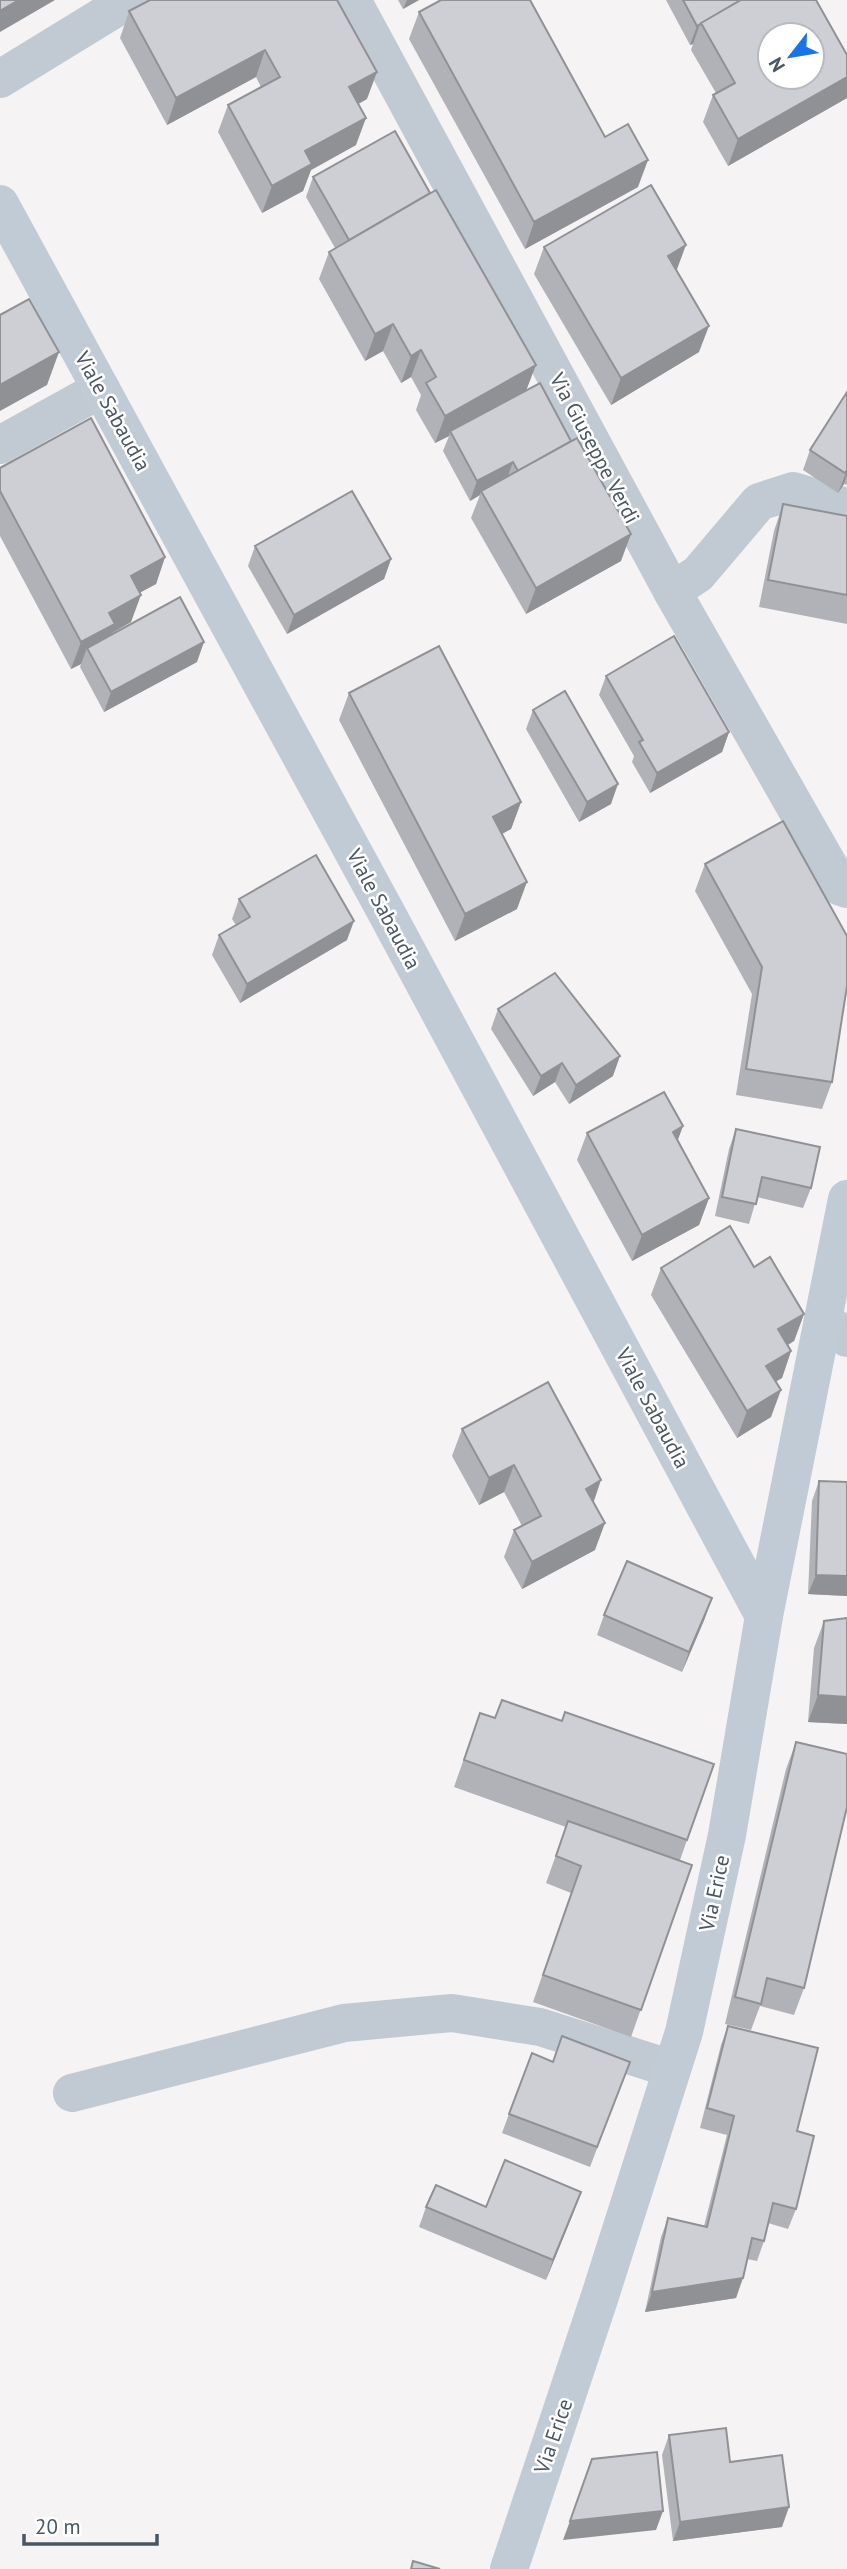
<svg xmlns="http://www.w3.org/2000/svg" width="847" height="2569" font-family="'PT Sans',sans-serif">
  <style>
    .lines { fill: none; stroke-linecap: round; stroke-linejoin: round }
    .street { stroke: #c1cad2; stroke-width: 38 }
    .secondary { stroke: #c1cbd6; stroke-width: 38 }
    .wall { fill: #b0b2b7 }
    .shaded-wall { fill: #909195 }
    .building { fill: #cdcfd5; stroke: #909195; stroke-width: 2; fill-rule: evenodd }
    .labels { text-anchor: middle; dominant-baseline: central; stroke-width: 5; stroke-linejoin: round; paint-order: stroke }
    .street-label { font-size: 21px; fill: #4a5661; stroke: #fff }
  </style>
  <rect width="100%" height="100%" fill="#f5f3f3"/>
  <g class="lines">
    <g class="street">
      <path d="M352,0L672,591L841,887L847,889"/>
      <path d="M0,79L129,0"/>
      <path d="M0,445L101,389"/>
      <path d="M672,591L698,574L759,502L793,491L847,507"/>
      <path d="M823,1319L847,1338"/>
      <path d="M72,2093L344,2023L452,2013L540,2027L672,2069"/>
    </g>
    <g class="secondary">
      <path d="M0,204L386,912L764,1616"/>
      <path d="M509,2569L600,2296L684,2032L727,1835L764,1616L847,1199"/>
    </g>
  </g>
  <g class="wall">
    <path d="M337,0L367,99L358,104L356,145L311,170L303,191L262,213L218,132L228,105L261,87L256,77L167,125L120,38L129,11Z"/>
    <path d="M398,0H419L403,9Z"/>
    <path d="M666,0H816L847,55V98L728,166L703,122L713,95L716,93L691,50L693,44L690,45Z"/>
    <path d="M419,12L605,137L638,187L525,249L409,39Z"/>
    <path d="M313,177L527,390L621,561L526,614L471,518L480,495L470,501L443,451L449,436L435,443L416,410L421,395L411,377L401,383L383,351L365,361L319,279L329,252L335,248L306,197Z"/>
    <path d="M544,247L677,270L699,352L611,405L534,274Z"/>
    <path d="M847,392V485L844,484L838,493L803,470L810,450Z"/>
    <path d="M0,468L165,557L156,584L140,592L131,622L112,633L111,634L197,662L104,712L80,667L81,664L71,669L0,536Z"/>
    <path d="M783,504L847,516V624L759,607L774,531Z"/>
    <path d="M255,546L391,559L384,579L287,634L248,566Z"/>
    <path d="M606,676L729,732L722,752L650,793L632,762L634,756L599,695Z"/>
    <path d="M349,693L521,802L511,829L502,834L517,909L455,941L339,720Z"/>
    <path d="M533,710L611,804L579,822L526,729Z"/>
    <path d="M705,864L832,1082L822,1109L736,1095L752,994L695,891Z"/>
    <path d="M239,899L347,940L240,1003L212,955L219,935L236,925L232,919Z"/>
    <path d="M498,1009L613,1076L569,1104L555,1082L533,1096L491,1029Z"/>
    <path d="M683,1126L677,1140L709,1198L699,1225L632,1261L577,1160L587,1133Z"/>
    <path d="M736,1129L811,1188L803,1208L757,1197L749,1224L715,1216L729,1149Z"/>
    <path d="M754,1267L804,1314L794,1341L788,1345L791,1351L782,1378L775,1382L771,1417L737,1438L651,1295L661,1268Z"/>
    <path d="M462,1429L593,1503L595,1550L522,1589L504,1557L514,1530L522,1526L504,1492L479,1505L452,1456Z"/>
    <path d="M819,1481L847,1482V1596L808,1594L812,1501Z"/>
    <path d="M604,1615L705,1618L682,1672L597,1635Z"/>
    <path d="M847,1618V1724L808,1722L814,1648L824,1621Z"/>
    <path d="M480,1713L495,1718L562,1721L714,1764L680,1860L692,1865L631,2037L533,2002L571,1893L546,1883L566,1827L454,1787Z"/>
    <path d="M796,1742L804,1988L794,2015L760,2006L751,2030L725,2024L786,1769Z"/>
    <path d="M728,2026L797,2131L796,2209L788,2229L768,2223L764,2241L757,2261L747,2259L736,2298L645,2312L661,2237L668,2218L704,2226L727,2135L700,2128L721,2045Z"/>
    <path d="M553,2062H630L590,2167L502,2133L509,2114Z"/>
    <path d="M426,2207H486L574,2211L546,2280L419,2227Z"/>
    <path d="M669,2435L730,2462L782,2527L673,2541L662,2455Z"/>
  </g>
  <g class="shaded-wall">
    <path d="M19,0H55L0,32V11Z"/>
    <path d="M407,0H419L403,9Z"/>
    <path d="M700,24L693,44L690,45L697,26Z"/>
    <path d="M265,50L256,77L167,125L176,98Z"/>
    <path d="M377,72L367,99L340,114L349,87Z"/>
    <path d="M847,77V98L728,166L738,139Z"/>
    <path d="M366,118L356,145L311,170L303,191L262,213L272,186L305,151Z"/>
    <path d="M648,160L638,187L525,249L534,222Z"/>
    <path d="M686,245L676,272L668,256Z"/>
    <path d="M393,324L383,351L365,361L375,334Z"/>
    <path d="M709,326L699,352L611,405L621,378Z"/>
    <path d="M421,350L411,377L401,383L411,356Z"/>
    <path d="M59,352L47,385L0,411V385Z"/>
    <path d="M536,365L526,391L450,431L449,436L435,443L445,416Z"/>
    <path d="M513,462L506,481L481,491L480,495L470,501L477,481Z"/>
    <path d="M847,470V475L844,484L838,493Z"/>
    <path d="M631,534L621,561L526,614L536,588Z"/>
    <path d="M165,557L156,584L121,603L131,576Z"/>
    <path d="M391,559L384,579L287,634L294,615Z"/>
    <path d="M141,595L131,622L112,633L105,650L87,648L81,664L71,669L81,642L109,613Z"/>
    <path d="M204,642L197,662L104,712L111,692Z"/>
    <path d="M729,732L722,752L650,793L657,773Z"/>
    <path d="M618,784L611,804L579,822L587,802Z"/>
    <path d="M521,802L511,829L483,844L493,817Z"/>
    <path d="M527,882L517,909L455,941L465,914Z"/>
    <path d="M354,921L347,940L240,1003L247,984Z"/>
    <path d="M620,1056L613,1076L569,1104L576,1085Z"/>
    <path d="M562,1063L555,1082L533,1096L541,1076Z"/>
    <path d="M683,1126L673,1153V1132Z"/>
    <path d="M709,1198L699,1225L632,1261L642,1235Z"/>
    <path d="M804,1314L794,1341L769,1356L778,1329Z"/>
    <path d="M791,1351L782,1378L756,1393L766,1366Z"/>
    <path d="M781,1390L771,1417L737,1438L747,1411Z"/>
    <path d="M514,1465L504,1492L479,1505L489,1478Z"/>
    <path d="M601,1480L592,1507L586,1489Z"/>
    <path d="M605,1523L595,1550L522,1589L532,1562Z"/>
    <path d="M816,1575L847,1576V1596L808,1594Z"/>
    <path d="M712,1598L705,1618L682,1672L689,1652Z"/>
    <path d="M818,1695L847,1697V1724L808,1722Z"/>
    <path d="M581,2192L574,2211L546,2280L553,2260Z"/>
    <path d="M743,2278L736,2298L645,2312L652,2292Z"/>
    <path d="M789,2507L782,2527L673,2541L680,2522Z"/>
    <path d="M663,2511L656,2530L563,2540L570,2521Z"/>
  </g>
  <g class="building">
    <path d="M0,0H19L0,11Z"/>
    <path d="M150,0H337L377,72L349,87L366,118L305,151L312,164L272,186L228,105L280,77L265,50L176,98L129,11Z"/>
    <path d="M441,0H530L605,137L628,124L648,160L534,222L419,12Z"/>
    <path d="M683,0H741L697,26Z"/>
    <path d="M741,0H816L847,55V77L738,139L713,95L735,83L701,23ZM770,35H812V77H770Z"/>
    <path d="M395,131L430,193L349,240L313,177Z"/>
    <path d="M651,185L686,245L668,256L709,326L621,378L544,247Z"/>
    <path d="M436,190L536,365L445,416L426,383L436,377L421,350L411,356L393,324L375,334L329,252Z"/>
    <path d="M29,299L59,352L0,385V315Z"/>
    <path d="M540,383L571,441L518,471L513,462L477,481L450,431Z"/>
    <path d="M847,392V470L845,473L810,450Z"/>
    <path d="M91,418L165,557L131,576L141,595L109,613L115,624L81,642L0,491V468Z"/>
    <path d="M577,438L631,534L536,588L481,491Z"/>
    <path d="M352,491L391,559L294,615L255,546Z"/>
    <path d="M783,504L847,516V595L768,580Z"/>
    <path d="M180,597L204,642L111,692L87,648Z"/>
    <path d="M674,636L729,732L657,773L639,742L643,740L606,676Z"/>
    <path d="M439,646L521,802L493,817L527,882L465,914L349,693Z"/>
    <path d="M565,691L618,784L587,802L533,710Z"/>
    <path d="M783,821L847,936V986L832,1082L746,1069L762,967L705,864Z"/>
    <path d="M316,855L354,921L247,984L219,935L250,917L239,899Z"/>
    <path d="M555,973L620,1056L576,1085L562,1063L541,1076L498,1009Z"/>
    <path d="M664,1092L683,1126L673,1132L709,1198L642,1235L587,1133Z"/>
    <path d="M736,1129L820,1147L811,1188L762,1177L756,1204L722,1197Z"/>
    <path d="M730,1226L754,1267L770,1257L804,1314L778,1329L791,1351L766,1366L781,1390L747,1411L661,1268Z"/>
    <path d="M548,1382L601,1480L586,1489L605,1523L532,1562L514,1530L541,1516L514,1465L489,1478L462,1429Z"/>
    <path d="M819,1481L847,1482V1576L816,1575Z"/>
    <path d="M627,1561L712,1598L689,1652L604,1615Z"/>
    <path d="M847,1618V1697L818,1695L824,1621Z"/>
    <path d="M502,1700L562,1721L565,1712L714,1764L687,1840L464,1760L480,1713L495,1718Z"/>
    <path d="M796,1742L847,1754V1807L804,1988L767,1978L761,2004L735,1997Z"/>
    <path d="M568,1821L692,1865L641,2010L543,1975L581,1866L556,1856Z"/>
    <path d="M728,2026L818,2048L797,2131L814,2136L796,2209L773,2203L764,2241L752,2238L743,2278L652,2292L668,2218L707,2227L734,2116L707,2108Z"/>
    <path d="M562,2036L630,2062L597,2147L509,2114L532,2053L553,2062Z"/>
    <path d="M505,2160L581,2192L553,2260L426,2207L436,2185L486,2207Z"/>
    <path d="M726,2428L730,2462L782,2455L789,2507L680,2522L669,2435Z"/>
    <path d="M657,2452L663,2511L570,2521L592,2459Z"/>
    <path d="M413,2561L440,2569H411Z"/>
  </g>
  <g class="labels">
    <g class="street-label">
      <text transform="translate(113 411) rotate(61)">Viale Sabaudia</text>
      <text transform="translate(595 448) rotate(62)">Via Giuseppe Verdi</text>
      <text transform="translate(384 909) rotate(62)">Viale Sabaudia</text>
      <text transform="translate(653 1408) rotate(62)">Viale Sabaudia</text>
      <text transform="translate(714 1893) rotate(-78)">Via Erice</text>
      <text transform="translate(553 2436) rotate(-71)">Via Erice</text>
    </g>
  </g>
  <g transform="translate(791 56) rotate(239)"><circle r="33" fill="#ffffff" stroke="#b7bbc0" stroke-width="2"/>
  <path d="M0-5L12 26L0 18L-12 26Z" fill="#1a73e8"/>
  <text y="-10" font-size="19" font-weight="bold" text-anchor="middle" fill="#4a5661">N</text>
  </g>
  <path d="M24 2534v10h133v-10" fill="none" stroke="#4a5661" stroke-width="3.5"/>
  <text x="35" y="2534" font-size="21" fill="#4a5661" stroke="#ffffff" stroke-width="5" paint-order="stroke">20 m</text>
</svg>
